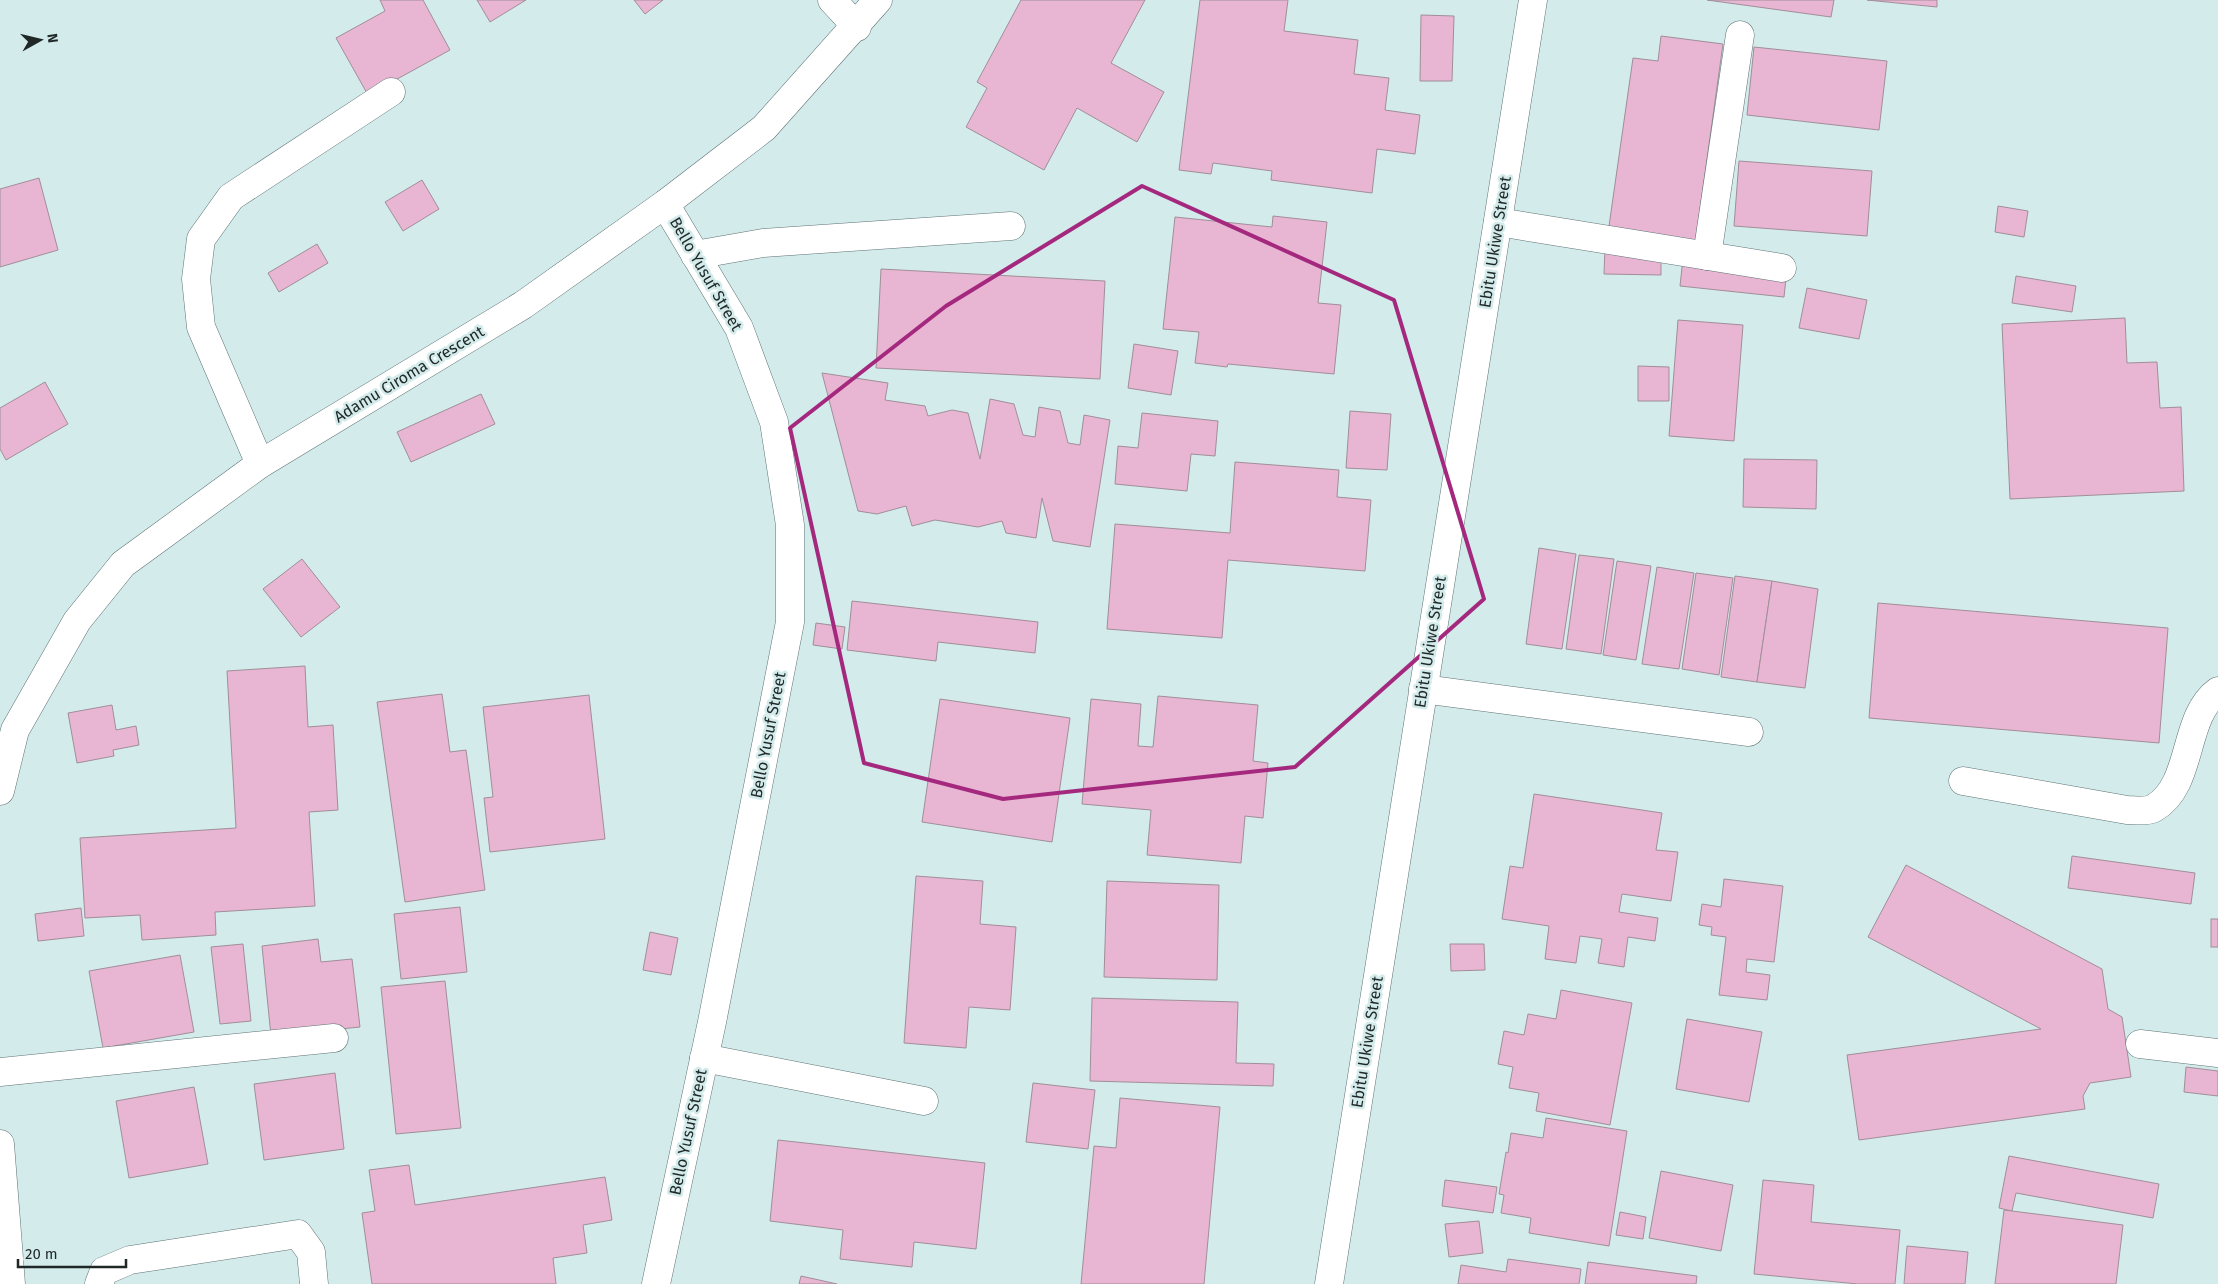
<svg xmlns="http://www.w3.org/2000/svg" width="2218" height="1284" font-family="'Fira Sans',sans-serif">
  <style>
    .building { fill: #e8b6d3; stroke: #a08e98 }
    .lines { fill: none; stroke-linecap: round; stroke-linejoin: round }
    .minor-casing { stroke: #5f7374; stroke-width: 29 }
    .minor { stroke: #fff; stroke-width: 28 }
    .marked { fill: none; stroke: #a4297e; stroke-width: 4; stroke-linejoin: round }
    .labels { text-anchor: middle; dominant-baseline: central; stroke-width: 5; stroke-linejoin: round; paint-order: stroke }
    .street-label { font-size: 16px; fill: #1f2727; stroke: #d4ebeb }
  </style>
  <rect width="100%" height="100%" fill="#d4ebeb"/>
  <g class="building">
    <path d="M380,0H423L450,50L368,95L336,38L385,11Z"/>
    <path d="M477,0H526L490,22Z"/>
    <path d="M634,0H663L645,14Z"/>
    <path d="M1021,0H1145L1111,63L1164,92L1137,142L1077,108L1044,170L966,127L987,88L977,82Z"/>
    <path d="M1200,0H1288L1284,31L1358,40L1354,74L1389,78L1385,110L1420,115L1415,154L1377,149L1372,193L1271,180L1272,171L1213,163L1211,174L1179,170Z"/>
    <path d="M1707,0H1834L1831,17Z"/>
    <path d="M1867,0H1937V7Z"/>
    <path d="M1421,15L1454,16L1452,81H1420Z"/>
    <path d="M1661,36L1723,44L1695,245L1608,233L1633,58L1658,61Z"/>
    <path d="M1754,47L1887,61L1879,130L1747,115Z"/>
    <path d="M1739,161L1872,171L1867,236L1734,226Z"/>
    <path d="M39,178L58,250L0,267V189Z"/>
    <path d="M422,180L439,209L403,231L385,202Z"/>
    <path d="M1998,206L2028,211L2024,237L1995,232Z"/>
    <path d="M1273,216L1327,222L1318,303L1341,305L1334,374L1228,364L1227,367L1195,363L1199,332L1163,329L1175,217L1272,227Z"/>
    <path d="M317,244L328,263L279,292L268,273Z"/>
    <path d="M1605,248L1661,250V275L1604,274Z"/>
    <path d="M1683,258L1787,269L1784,297L1680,286Z"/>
    <path d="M881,269L1105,281L1100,379L876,368Z"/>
    <path d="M2016,276L2076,286L2072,312L2012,303Z"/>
    <path d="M1807,288L1867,300L1859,339L1799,328Z"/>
    <path d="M2125,318L2127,363L2157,362L2160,408L2181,407L2184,491L2010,499L2002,324Z"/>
    <path d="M1678,320L1743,325L1734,441L1669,436Z"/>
    <path d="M1134,344L1178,351L1171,395L1128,388Z"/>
    <path d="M1638,366L1669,367V401H1638Z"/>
    <path d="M822,373L888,383L885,400L925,406L928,416L952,410L968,413L980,459L990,399L1014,404L1023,435L1035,437L1039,407L1060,411L1068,443L1080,445L1084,415L1110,420L1090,547L1053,541L1042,498L1036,538L1006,533L1002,521L978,527L935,520L912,526L906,506L877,514L858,511Z"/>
    <path d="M45,382L68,424L6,460L0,449V408Z"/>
    <path d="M481,394L495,424L411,462L397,432Z"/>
    <path d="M1350,411L1391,414L1387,470L1346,468Z"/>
    <path d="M1142,413L1218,421L1215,456L1191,454L1187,491L1115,484L1118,446L1138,448Z"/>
    <path d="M1744,459L1817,460L1816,509L1743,507Z"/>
    <path d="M1235,462L1339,470L1337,497L1371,500L1365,571L1228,560L1222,638L1107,629L1115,524L1230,533Z"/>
    <path d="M1539,548L1576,554L1562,649L1526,644Z"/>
    <path d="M1579,555L1614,559L1601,654L1566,649Z"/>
    <path d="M302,559L340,607L301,637L263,589Z"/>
    <path d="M1617,561L1651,566L1636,660L1603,655Z"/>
    <path d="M1657,567L1694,573L1679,669L1642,664Z"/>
    <path d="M1696,573L1733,578L1719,675L1682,669Z"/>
    <path d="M1735,576L1772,581L1757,682L1721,677Z"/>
    <path d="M1772,581L1818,589L1805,688L1757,682Z"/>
    <path d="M852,601L1038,622L1035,653L938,642L936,661L847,650Z"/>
    <path d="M1878,603L2168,628L2159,743L1869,718Z"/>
    <path d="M816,623L845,627L842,649L813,645Z"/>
    <path d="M305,666L308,727L333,725L338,810L309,812L315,906L215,912L216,935L142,940L140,915L85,918L80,838L236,828L227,671Z"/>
    <path d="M442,694L450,752L466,750L485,890L405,902L377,702Z"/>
    <path d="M589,695L605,839L490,852L484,798L493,797L483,707Z"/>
    <path d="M1158,696L1258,705L1253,761L1268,763L1263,818L1245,816L1241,863L1147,855L1151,810L1082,804L1091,699L1141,704L1138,746L1153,747Z"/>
    <path d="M940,699L1070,718L1052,842L922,822Z"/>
    <path d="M112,705L116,730L136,726L139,745L113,750L114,756L77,763L68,713Z"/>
    <path d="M1534,794L1662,813L1656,850L1678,852L1671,901L1622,894L1619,912L1658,918L1655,941L1628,937L1624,967L1598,963L1602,939L1580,936L1576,963L1545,959L1549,926L1502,919L1510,866L1523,868Z"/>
    <path d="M2072,856L2195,873L2191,904L2068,888Z"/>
    <path d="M1906,865L2102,969L2108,1009L2122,1017L2131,1077L2090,1083L2083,1096L2085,1109L1859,1140L1847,1055L2041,1029L1868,937Z"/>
    <path d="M916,876L983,881L980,924L1016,927L1010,1010L969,1007L966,1048L904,1043Z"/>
    <path d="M1724,879L1783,886L1774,962L1747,959L1746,972L1770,975L1767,1000L1719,995L1726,937L1711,935L1712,927L1699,925L1702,904L1721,907Z"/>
    <path d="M1107,881L1219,885L1217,980L1104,977Z"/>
    <path d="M460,907L467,972L401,979L394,914Z"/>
    <path d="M81,908L84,936L38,941L35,914Z"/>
    <rect x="2211" y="919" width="7" height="28"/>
    <path d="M650,932L678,938L671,975L643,970Z"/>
    <path d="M318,939L321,962L352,959L360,1027L271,1036L262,946Z"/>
    <path d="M243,944L251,1021L220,1024L211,947Z"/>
    <path d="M1450,944H1484L1485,970L1451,971Z"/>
    <path d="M180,955L194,1032L103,1048L89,971Z"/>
    <path d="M445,981L461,1128L396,1134L381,987Z"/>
    <path d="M1561,990L1632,1003L1610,1125L1536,1111L1539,1093L1509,1088L1513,1067L1498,1064L1504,1031L1524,1035L1528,1014L1556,1019Z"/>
    <path d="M1092,998L1238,1002L1236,1063L1274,1064L1273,1086L1090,1081Z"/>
    <path d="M1687,1019L1762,1032L1749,1102L1676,1089Z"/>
    <path d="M2186,1067L2218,1071V1096L2184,1092Z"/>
    <path d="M335,1073L344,1149L264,1160L254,1084Z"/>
    <path d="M1033,1083L1095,1090L1088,1149L1026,1142Z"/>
    <path d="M194,1087L208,1164L129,1178L116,1101Z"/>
    <path d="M1120,1098L1220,1107L1204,1284H1081L1094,1146L1116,1148Z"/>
    <path d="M1546,1118L1627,1131L1609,1246L1529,1233L1531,1218L1501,1213L1504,1195L1499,1194L1506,1152L1508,1153L1511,1133L1543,1138Z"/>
    <path d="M778,1140L985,1163L976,1249L914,1242L912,1267L840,1259L843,1230L770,1221Z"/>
    <path d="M2009,1156L2159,1184L2153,1218L2016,1193L2012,1211L1999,1208Z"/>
    <path d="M409,1165L415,1205L605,1177L612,1220L583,1225L587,1253L553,1258L556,1284H372L362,1213L375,1211L369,1170Z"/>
    <path d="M1661,1171L1733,1185L1721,1251L1649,1238Z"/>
    <path d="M1445,1180L1497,1187L1493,1213L1442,1206Z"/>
    <path d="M1763,1180L1814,1185L1811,1222L1900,1230L1895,1284H1858L1754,1274Z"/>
    <path d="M2004,1210L2123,1225L2116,1284H1995Z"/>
    <path d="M1620,1212L1646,1217L1643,1239L1616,1235Z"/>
    <path d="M1479,1221L1483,1253L1449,1257L1445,1224Z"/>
    <path d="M1907,1246L1968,1252L1965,1284H1904Z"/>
    <path d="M1508,1259L1581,1269L1579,1284H1458L1461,1265L1506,1272Z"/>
    <path d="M1588,1262L1697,1276L1696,1284H1585Z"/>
    <path d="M801,1276L837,1284H799Z"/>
  </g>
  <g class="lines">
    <defs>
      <g id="minor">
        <path d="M832,0L857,27"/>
        <path d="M1498,222L1782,268"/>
        <path d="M695,255L763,243L1011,226"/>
        <path d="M1707,256L1740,35"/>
        <path d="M260,464L201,327L196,279L201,239L231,197L391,92"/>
        <path d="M1423,689L1749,732"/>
        <path d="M1963,781L2127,810C2134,810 2147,812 2154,808C2194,785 2182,717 2218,691"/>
        <path d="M0,791L15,730L77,621L123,564L260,464L523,305L665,204L764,128L878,0"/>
        <path d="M2140,1044L2218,1053"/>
        <path d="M704,1058L924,1101"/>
        <path d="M0,1072L334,1038"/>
        <path d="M0,1144L11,1284"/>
        <path d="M99,1284L104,1271L130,1260L298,1234L311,1252L314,1284"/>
        <path d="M656,1284L712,1022L790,622V525L774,422L739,328L665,204"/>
        <path d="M1329,1284L1533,0"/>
      </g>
    </defs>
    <use href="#minor" class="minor-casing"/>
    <use href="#minor" class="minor"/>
  </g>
  <path class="marked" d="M1142,186L1394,300L1484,599L1295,767L1003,799L864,763L790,428L946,306Z"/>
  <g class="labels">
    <g class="street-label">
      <text transform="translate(1495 242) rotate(-81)">Ebitu Ukiwe Street</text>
      <text transform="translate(706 274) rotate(60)">Bello Yusuf Street</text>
      <text transform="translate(409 374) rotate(-31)">Adamu Ciroma Crescent</text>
      <text transform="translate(1430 642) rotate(-81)">Ebitu Ukiwe Street</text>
      <text transform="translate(768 735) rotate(-79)">Bello Yusuf Street</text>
      <text transform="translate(1367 1042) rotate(-81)">Ebitu Ukiwe Street</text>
      <text transform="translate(688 1132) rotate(-78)">Bello Yusuf Street</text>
    </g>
  </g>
  <g transform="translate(40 40) rotate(82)" stroke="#d4ebeb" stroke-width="4" paint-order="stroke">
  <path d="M0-4L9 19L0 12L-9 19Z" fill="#1f2727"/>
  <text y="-8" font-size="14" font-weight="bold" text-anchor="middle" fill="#1f2727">N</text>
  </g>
  <path d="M18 1259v8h108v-8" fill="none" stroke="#1f2727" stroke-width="2.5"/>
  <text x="25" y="1259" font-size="15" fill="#1f2727" stroke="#d4ebeb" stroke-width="4" paint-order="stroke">20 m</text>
</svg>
